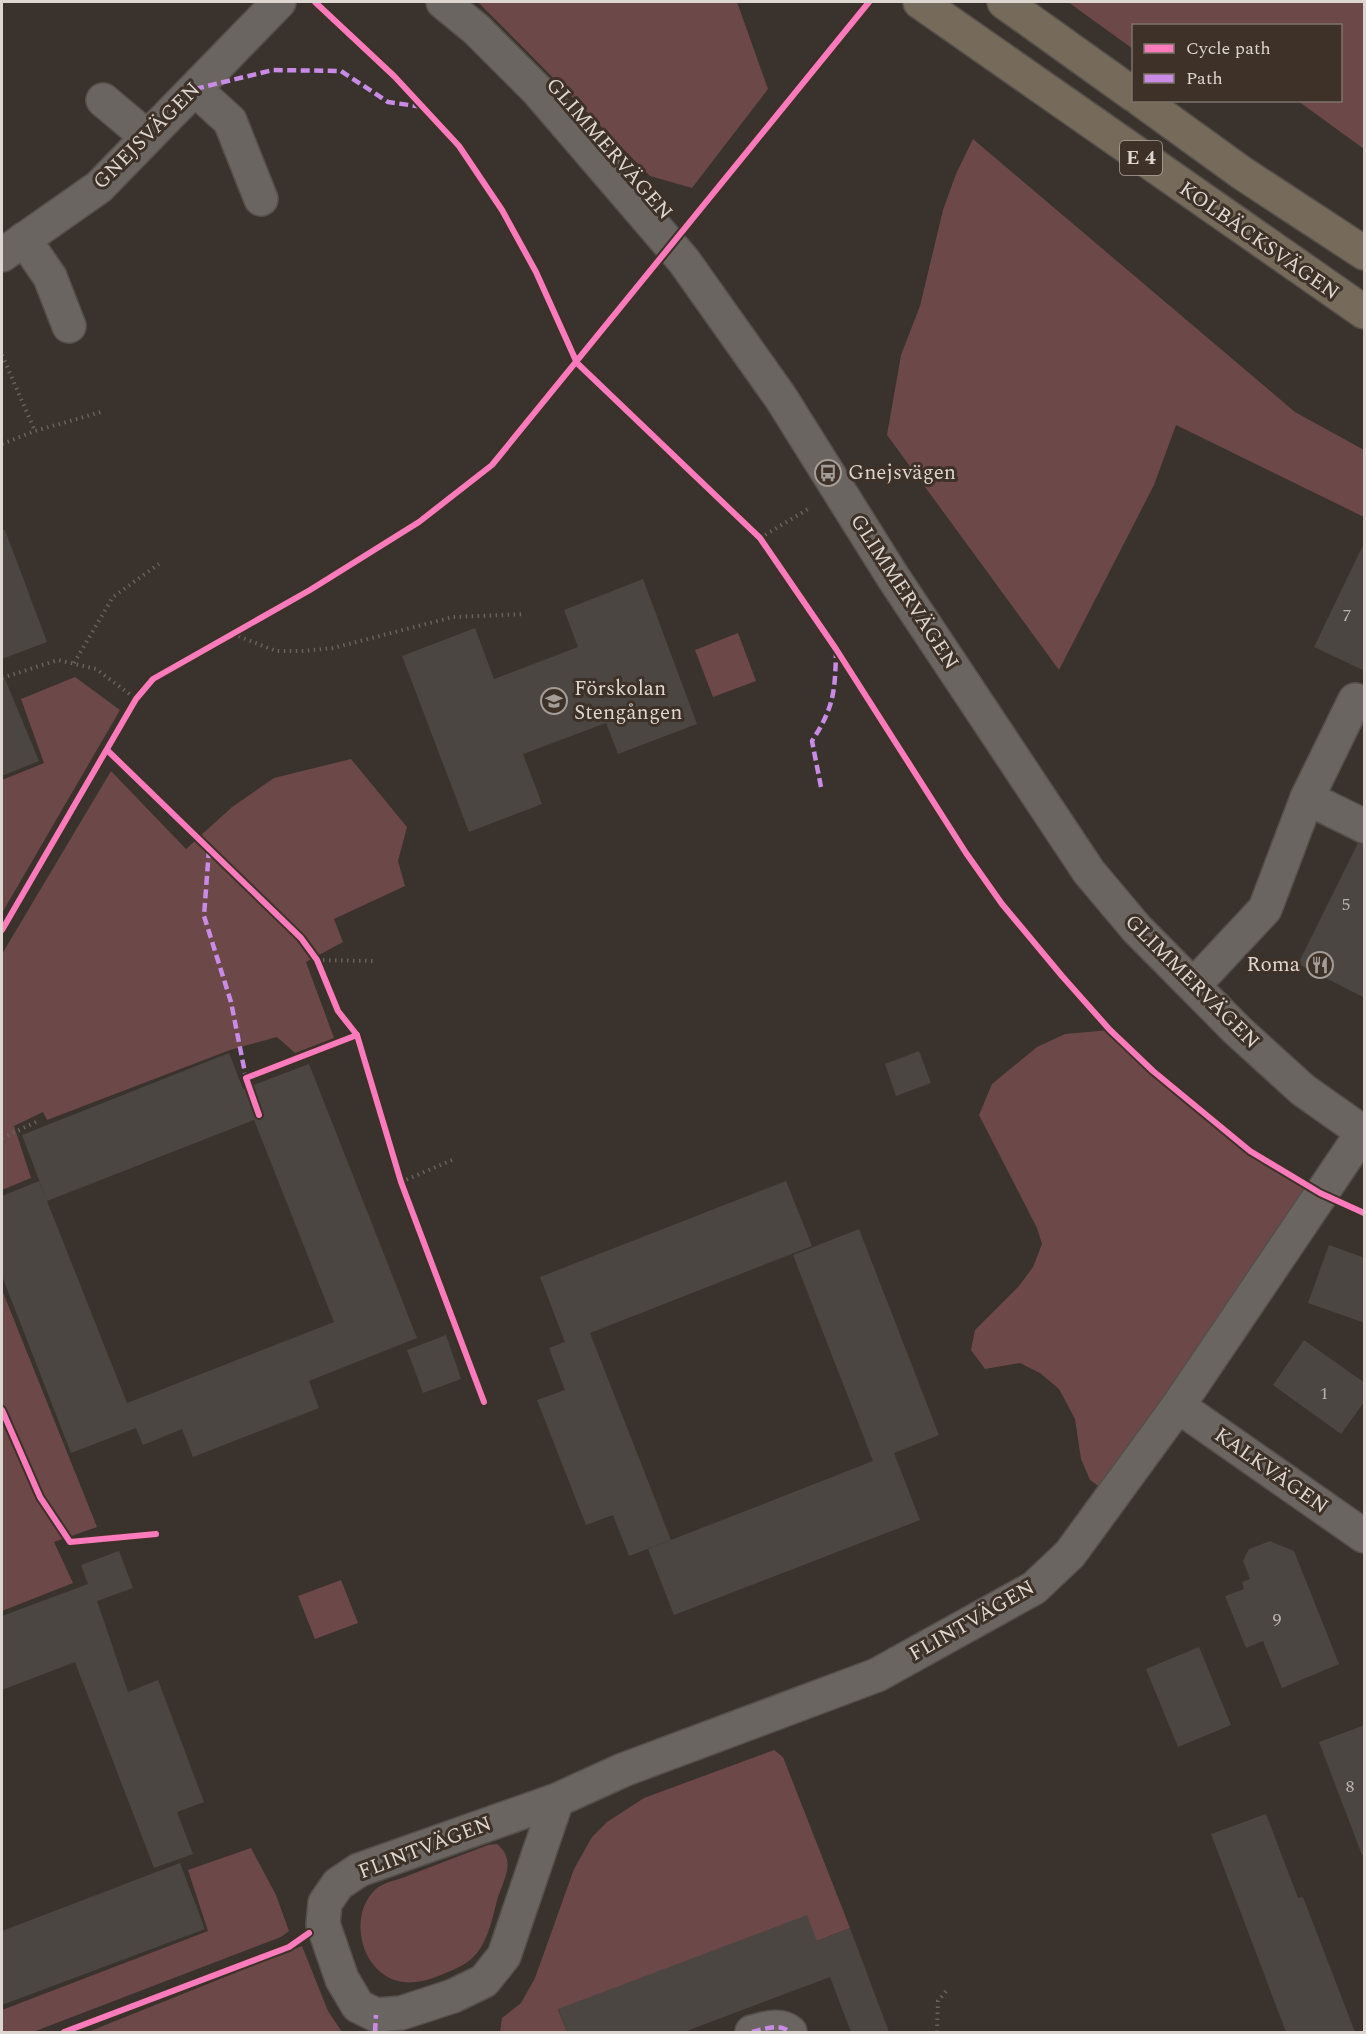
<svg xmlns="http://www.w3.org/2000/svg" width="1366" height="2034" font-family="Spectral,serif">
  <style>
    .green { fill: #6d4848 }
    .building { fill: #4c4642; fill-rule: evenodd }
    .lines { fill: none; stroke-linecap: round; stroke-linejoin: round }
    .minor-casing { stroke: #554f4b; stroke-width: 36 }
    .highway-casing { stroke: #554f4b; stroke-width: 36 }
    .path { stroke: #67625d; stroke-width: 4; stroke-dasharray: 1.5 4.5; stroke-linecap: butt }
    .minor { stroke: #6a6561; stroke-width: 33 }
    .highway { stroke: #766b5a; stroke-width: 33 }
    .quiet { stroke: #ca8be6; stroke-width: 4.5; stroke-dasharray: 9 4.5; stroke-linecap: butt }
    .cycleway-casing { stroke: #3e3128; stroke-width: 10 }
    .cycleway { stroke: #fd7abc; stroke-width: 6 }
    .labels { text-anchor: middle; dominant-baseline: central; stroke-width: 6; stroke-linejoin: round; paint-order: stroke }
    .number-label { font-size: 18px; fill: #bab2ac }
    .shield { fill: #3e3128; stroke: #aea49e; stroke-width: 1.5 }
    .shield-label { font-size: 20px; font-weight: bold; fill: #ded6d0 }
    .street-label { font-size: 21px; fill: #ded6d0; stroke: #3e3128 }
    .poi-label { font-size: 21px; fill: #ded6d0; stroke: #3e3128; text-anchor: start }
  </style>
  <rect width="100%" height="100%" fill="#39322d"/>
  <g class="green">
    <path d="M478,2H737L768,89L692,188L650,176Z"/>
    <path d="M1068,2H1364V149L1298,101L1340,100V26H1134L1133,49Z"/>
    <path d="M973,139L1295,412L1364,450V517L1176,425L1154,485L1059,670L887,435L901,355L920,306L943,210L956,174Z"/>
    <path d="M738,633L756,681L713,697L695,650Z"/>
    <path d="M75,677L120,710L2,913V780L44,763L21,699Z"/>
    <path d="M351,759L407,827L398,861L405,886L334,919L343,942L306,962L334,1038L295,1053L277,1037L230,1050L47,1120L43,1112L14,1126L31,1178L2,1190V954L111,771L186,849L232,807L274,778Z"/>
    <path d="M1110,1030L1194,1107L1250,1151L1320,1193L1112,1496L1090,1480L1081,1459L1075,1419L1059,1389L1040,1373L1020,1363L985,1369L971,1350L975,1330L1019,1286L1033,1267L1042,1244L1037,1228L979,1115L992,1084L1037,1047L1065,1034Z"/>
    <path d="M2,1290L97,1527L54,1542L73,1583L2,1611Z"/>
    <path d="M341,1580L358,1623L315,1639L298,1596Z"/>
    <path d="M774,1750L783,1757L850,1928L817,1941L558,2010L567,2032H500L502,2018L521,2003L535,1978L574,1869L592,1837L607,1822L644,1798Z"/>
    <path d="M497,1844C516,1860 505,1877 498,1897C493,1915 489,1938 477,1953C468,1964 456,1969 443,1974C429,1980 413,1985 398,1981C360,1971 347,1914 377,1888C385,1882 398,1880 407,1876C434,1866 461,1855 488,1845Z"/>
    <path d="M251,1848L276,1895L289,1931L281,1937L33,2032H2V2010L208,1931L188,1870Z"/>
    <path d="M302,1946L328,2011L342,2032H88Z"/>
  </g>
  <g class="building">
    <path d="M2,530H5L47,642L2,659Z"/>
    <path d="M1365,541V671L1314,647Z"/>
    <path d="M643,579L697,724L618,754L606,723L523,754L542,804L469,832L402,656L475,628L494,679L578,647L564,610Z"/>
    <path d="M2,672L39,761L2,776Z"/>
    <path d="M1358,843L1365,845V998L1298,964Z"/>
    <path d="M919,1051L931,1083L896,1096L885,1064Z"/>
    <path d="M229,1053L243,1089L309,1064L417,1338L309,1381L319,1408L193,1457L182,1429L143,1445L136,1428L71,1453L2,1276V1196L39,1181L47,1201L22,1135ZM254,1120L334,1322L127,1403L47,1201Z"/>
    <path d="M786,1181L812,1246L590,1333L671,1540L629,1556L613,1515L586,1525L537,1400L565,1390L549,1348L565,1342L540,1277Z"/>
    <path d="M859,1229L939,1435L894,1453L920,1520L674,1615L648,1549L873,1461L793,1255Z"/>
    <path d="M1329,1245L1365,1258V1323L1308,1303Z"/>
    <path d="M446,1335L461,1379L423,1393L407,1350Z"/>
    <path d="M1304,1340L1365,1383V1401L1341,1434L1273,1385Z"/>
    <path d="M1270,1541L1294,1551L1339,1664L1282,1688L1263,1641L1246,1648L1225,1596L1244,1589L1242,1582L1250,1579L1243,1561L1249,1549Z"/>
    <path d="M119,1551L133,1588L97,1601L128,1692L158,1680L204,1802L177,1812L193,1854L154,1868L75,1662L2,1690V1616L88,1584L81,1565Z"/>
    <path d="M1199,1647L1231,1725L1178,1747L1146,1669Z"/>
    <path d="M1365,1725V1855H1362L1319,1742Z"/>
    <path d="M1266,1814L1298,1898L1303,1897L1355,2032H1286L1211,1834Z"/>
    <path d="M180,1863L205,1929L2,2005V1931Z"/>
    <path d="M807,1915L817,1941L850,1928L889,2032H851L830,1977L684,2032H567L558,2009Z"/>
  </g>
  <g class="lines">
    <defs>
      <g id="minor">
        <path d="M443,2L476,29L537,90L684,261L781,398L893,577L1089,872L1137,929L1237,1030L1303,1090L1364,1133"/>
        <path d="M195,89L230,121L261,199"/>
        <path d="M103,100L147,137"/>
        <path d="M24,239L50,277L69,326"/>
        <path d="M2,255L99,187L279,2"/>
        <path d="M1307,798L1364,826"/>
        <path d="M1194,985L1265,909L1307,798L1355,700L1364,705"/>
        <path d="M1178,1406L1364,1536"/>
        <path d="M557,1800L359,1870L338,1884L325,1903L323,1924L342,1979L358,2006L376,2015L401,2013L453,1996L484,1981L504,1956L557,1800L623,1770L877,1675L1034,1588L1070,1554L1178,1406L1363,1132"/>
        <path d="M752,2032C765,2029 779,2023 790,2032"/>
      </g>
      <g id="highway">
        <path d="M920,2L1364,312"/>
        <path d="M1004,2L1134,95"/>
        <path d="M1141,100L1242,173L1364,253"/>
      </g>
    </defs>
    <use href="#minor" class="minor-casing"/>
    <use href="#highway" class="highway-casing"/>
    <g class="path">
      <path d="M2,355L35,431"/>
      <path d="M2,444L35,431L101,412"/>
      <path d="M760,538L808,509"/>
      <path d="M233,634L276,651H304L333,648L453,617L525,614"/>
      <path d="M74,663L113,597L159,564"/>
      <path d="M2,678L58,660L96,669L136,699"/>
      <path d="M317,960L374,961"/>
      <path d="M2,1138L36,1122"/>
      <path d="M401,1182L452,1160"/>
      <path d="M937,2032L938,2001L947,1990"/>
    </g>
    <use href="#minor" class="minor"/>
    <use href="#highway" class="highway"/>
    <g class="quiet">
      <path d="M195,89L273,70L341,71L388,102L423,107"/>
      <path d="M821,787L812,741C834,707 835,692 836,652"/>
      <path d="M209,849L204,916L231,1002L246,1078"/>
      <path d="M375,2032L376,2015"/>
      <path d="M752,2032C765,2029 779,2023 790,2032"/>
    </g>
    <defs>
      <g id="cycleway">
        <path d="M315,2L394,76L459,146L502,210L536,272L577,363L760,538L836,649L966,853L1002,904L1062,976L1110,1030L1153,1071L1250,1151L1320,1193L1364,1213"/>
        <path d="M107,750L301,938L317,960L338,1011L357,1035L401,1182L484,1402"/>
        <path d="M2,930L136,699L153,679L310,590L419,522L492,465L869,2"/>
        <path d="M259,1115L246,1078L357,1035"/>
        <path d="M2,1410L40,1497L70,1542L156,1534"/>
        <path d="M64,2032L289,1947L309,1933"/>
      </g>
    </defs>
    <use href="#cycleway" class="cycleway-casing"/>
    <use href="#cycleway" class="cycleway"/>
  </g>
  <defs>
    <symbol id="bus-ring" viewBox="-11 -11 22 22"><circle r="9.5" fill="#3e3128" stroke="#a49d97" stroke-width="1.5"/><path d="M-5-6H5V4H4V6H2V4H-2V6H-4V4H-5ZM-3.5-4V0h7V-4ZM-3.5 1.2v1.5H-2V1.2ZM2 1.2v1.5H3.5V1.2Z" fill="#a49d97"/></symbol>
    <symbol id="school-ring" viewBox="-11 -11 22 22"><circle r="9.5" fill="#3e3128" stroke="#a49d97" stroke-width="1.5"/><path d="M0-5L7-2L0 1L-7-2ZM-4 1L0 2.5L4 1V4Q0 6-4 4Z" fill="#a49d97"/></symbol>
    <symbol id="restaurant-ring" viewBox="-11 -11 22 22"><circle r="9.5" fill="#3e3128" stroke="#a49d97" stroke-width="1.5"/><path d="M-5-6h1v4h1v-4h1v4h1v-4h1v5L-1.5 .5V6h-2V.5L-5-1ZM5-6V6H3V1.5H1.5Q1.5-4 5-6Z" fill="#a49d97"/></symbol>
  </defs>
  <g fill-rule="evenodd">
    <use href="#bus-ring" x="813" y="458" width="30" height="30"/>
    <use href="#school-ring" x="539" y="686" width="30" height="30"/>
    <use href="#restaurant-ring" x="1305" y="950" width="30" height="30"/>
  </g>
  <g class="labels">
    <g class="number-label">
      <text x="1347" y="615">7</text>
      <text x="1346" y="904">5</text>
      <text x="1324" y="1393">1</text>
      <text x="1277" y="1619">9</text>
      <text x="1350" y="1786">8</text>
    </g>
    <rect class="shield" x="1120" y="141" width="42" height="34" rx="4.5"/>
    <g class="shield-label">
      <text x="1141" y="158">E 4</text>
    </g>
    <g class="street-label">
      <text transform="translate(147 136) rotate(-45)">GNEJSVÄGEN</text>
      <text transform="translate(609 149) rotate(49)">GLIMMERVÄGEN</text>
      <text transform="translate(1259 241) rotate(35)">KOLBÄCKSVÄGEN</text>
      <text transform="translate(904 592) rotate(57)">GLIMMERVÄGEN</text>
      <text transform="translate(1192 982) rotate(45)">GLIMMERVÄGEN</text>
      <text transform="translate(1271 1471) rotate(35)">KALKVÄGEN</text>
      <text transform="translate(972 1621) rotate(-30)">FLINTVÄGEN</text>
      <text transform="translate(425 1848) rotate(-21)">FLINTVÄGEN</text>
    </g>
    <g class="poi-label">
      <text x="848" y="473">Gnejsvägen</text>
      <text x="574" y="689">Förskolan<tspan x="574" dy="24">Stengången</tspan></text>
      <text x="1300" y="965" text-anchor="end">Roma</text>
    </g>
  </g>
  <rect width="1366" height="2034" fill="none" stroke="#ded6d0" stroke-width="6"/>
  <rect x="1132" y="24" width="210" height="78" fill="#3e3128" stroke="#7e736b" stroke-width="1.5"/>
  <rect x="1144" y="44" width="30" height="9" fill="#fd7abc" stroke="#7e736b" stroke-width="1.5"/>
  <text x="1186" y="54" font-size="18" fill="#ded6d0">Cycle path</text>
  <rect x="1144" y="74" width="30" height="9" fill="#ca8be6" stroke="#7e736b" stroke-width="1.5"/>
  <text x="1186" y="84" font-size="18" fill="#ded6d0">Path</text>
</svg>
